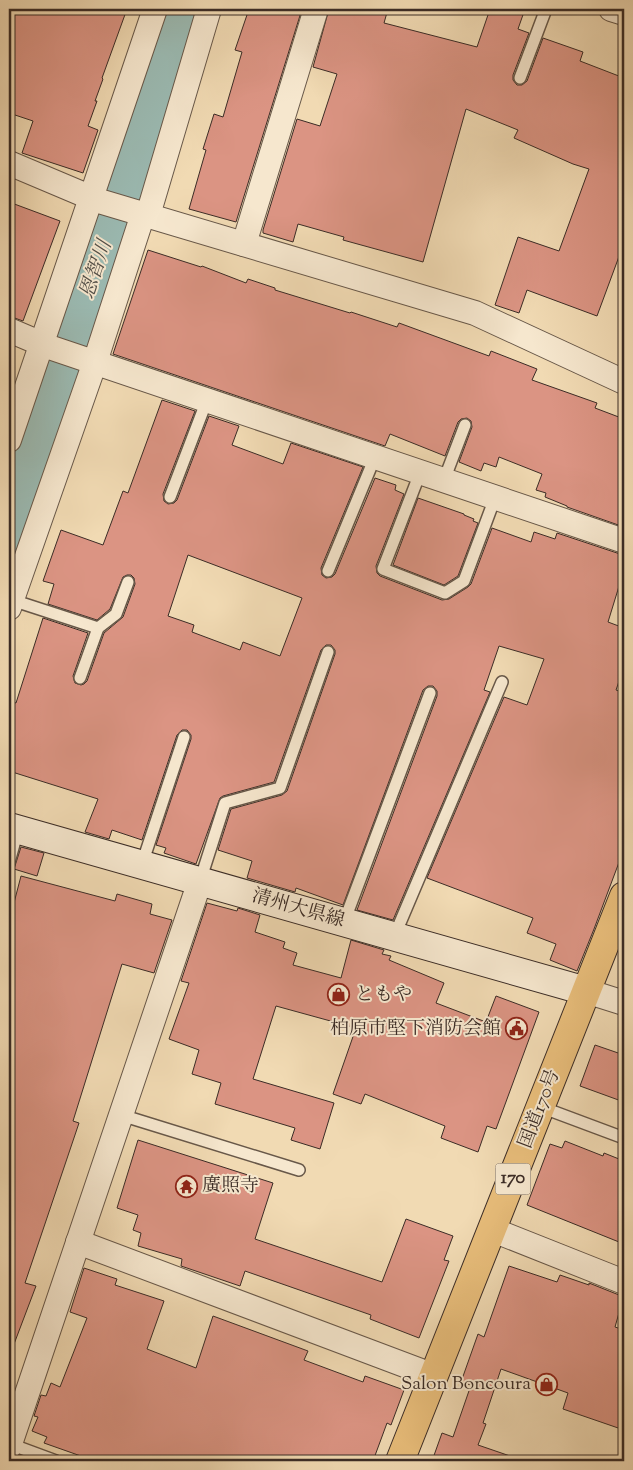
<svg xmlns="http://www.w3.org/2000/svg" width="633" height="1470" font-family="'Sorts Mill Goudy','Noto Serif JP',serif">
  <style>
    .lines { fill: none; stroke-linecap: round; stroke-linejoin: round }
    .river { stroke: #9bbab2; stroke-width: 52 }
    .building { fill: #db9483; stroke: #3b2c26; fill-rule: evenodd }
    .lane-casing { stroke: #685849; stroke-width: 14 }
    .street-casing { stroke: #685849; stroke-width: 26 }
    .secondary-casing { stroke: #3b2c26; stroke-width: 30 }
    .highway-casing { stroke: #3b2c26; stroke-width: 30 }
    .lane { stroke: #f6e7ce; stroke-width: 11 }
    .street { stroke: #f6e7ce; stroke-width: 24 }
    .secondary { stroke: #f6e7ce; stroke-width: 28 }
    .highway { stroke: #e8bd7a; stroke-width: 28 }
    .labels { text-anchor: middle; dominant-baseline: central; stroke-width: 4; stroke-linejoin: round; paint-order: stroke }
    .shield { fill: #f6e7ce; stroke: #736458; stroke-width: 1 }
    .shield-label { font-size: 18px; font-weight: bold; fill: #3b2c26 }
    .street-label { font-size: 19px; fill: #3b2c26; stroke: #f6e7ce }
    .poi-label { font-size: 19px; fill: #3b2c26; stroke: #f6e7ce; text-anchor: start }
    .water-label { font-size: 20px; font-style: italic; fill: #535049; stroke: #f6e7ce }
  </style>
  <rect width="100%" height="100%" fill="#f1dab3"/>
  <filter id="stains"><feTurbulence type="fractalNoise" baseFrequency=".004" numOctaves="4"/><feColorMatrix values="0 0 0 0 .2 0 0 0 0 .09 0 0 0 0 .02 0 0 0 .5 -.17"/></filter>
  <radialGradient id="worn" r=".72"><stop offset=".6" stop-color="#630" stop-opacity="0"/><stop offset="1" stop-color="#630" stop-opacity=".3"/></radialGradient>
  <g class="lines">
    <path class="river" d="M9,529L126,182L180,9"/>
  </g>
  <g class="building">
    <path d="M12,9H127L102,78L103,79L95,101H97L88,126L98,130L83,173L22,153L33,121L9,113V18Z"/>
    <path d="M249,9H302L236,222L189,209L206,150L203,149L214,114L223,117L242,52L235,50Z"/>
    <path d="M329,9H388L384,23L477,47L490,9H525L518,29L529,33L513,75V80L517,85H522L527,81L543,38L583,52L580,61L624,78V243L597,316L527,290L519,313L495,305L518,237L559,251L589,169L573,164L514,138L518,130L466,109L423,262L343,240L344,237L298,224L293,242L263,233V230L297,119L320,126L337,74L313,67Z"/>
    <path d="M9,202L60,221L23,321L9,316Z"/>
    <path d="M148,250L201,267L202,266L246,283L248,279L275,288V290L350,313L351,312L397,327L399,323L489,356L491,351L537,369L532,380L597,403L595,408L624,419V527L567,507V506L545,497L546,493L536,490L542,474L499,457L496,467L484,463L481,471L459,462L472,427L471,421L467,418L461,419L458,422L445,456L390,434L385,446L113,354Z"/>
    <path d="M162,400L195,411L163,494L164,501L168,504L174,503L177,500L209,416L239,426L232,445L283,464L291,443L363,467L321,568L322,575L326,578L332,577L335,574L375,478L396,485L395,490L404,494L376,566L377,573L380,576L442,600L449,599L468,587L471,584L492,528L531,542L534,532L555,539L557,533L620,554H624V570L608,622L624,628V667L616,690L624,693V849L594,929L577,971L550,960L556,944L527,933L533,918L427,878L504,697L527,705L544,659L499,646L484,690L490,692L393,920L357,910L437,696V691L433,686H428L423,690L343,905L296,888L295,892L247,878L252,861L218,850L231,809L282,795L287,791L335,654V650L331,645H326L321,650L274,782L223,796L220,798L196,864L164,853L166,848L156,845L191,739V735L187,730H182L177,735L142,840L112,830L109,839L85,832L98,799L9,771V701L16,703L43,618L88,633L73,676L75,683L81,685L84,684L87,681L104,633L123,617L135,584L134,578L131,575H127L123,577L110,609L97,620L48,604L54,584L43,581L61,530L103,545L123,491L128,493ZM188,555L302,598L280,656L243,642L240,650L192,632L194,625L168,616Z"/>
    <path d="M418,498L464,514V515L474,519L473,521L478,523L458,576L444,585L393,565Z"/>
    <path d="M21,847L44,853L37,876L14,869Z"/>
    <path d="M21,876L115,901L117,894L152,904L150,914L172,920L154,973L122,964L73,1121L79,1123L25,1283L36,1286L11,1352L9,1351V922Z"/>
    <path d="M207,903L237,911L238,908L260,915L255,932L285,942L283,948L297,953L293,965L341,978L351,940L384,950L382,954L391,956L389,960L444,983L436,1003L486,1022L496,996L539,1012L496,1129L487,1126L478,1152L441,1138L445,1126L365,1094L361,1104L333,1094L356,1028L276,1006L253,1079L334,1103L320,1149L291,1140L295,1128L215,1104L221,1083L192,1074L199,1050L169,1039L189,983L181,981Z"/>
    <path d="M595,1045L624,1055V1102L580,1086Z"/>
    <path d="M138,1140L273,1183L255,1239L382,1282L406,1219L453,1236L444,1260L449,1261L419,1338L370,1319L371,1315L245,1271L240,1286L181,1266L182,1259L138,1246L141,1233L133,1230L138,1215L117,1208Z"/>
    <path d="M565,1141L603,1156L604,1153L624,1161V1244L527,1205L550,1144L562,1148Z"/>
    <path d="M509,1266L557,1282L560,1275L589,1285V1283L619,1295H624L615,1327L624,1330V1430L563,1409L568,1393L501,1369L483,1423L486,1424L478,1445L513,1457V1461H432L442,1433L453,1437L471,1385L461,1382L478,1334L484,1337Z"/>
    <path d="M84,1268L117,1279L115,1285L164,1301L147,1349L196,1368L213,1316L308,1351L304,1360L363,1382L365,1376L404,1390L391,1425L387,1423L373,1461H95L44,1443L47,1437L32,1431L38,1417L34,1416L41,1395L46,1396L51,1383L60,1387L87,1318L70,1312Z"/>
  </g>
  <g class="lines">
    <defs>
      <g id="lane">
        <path d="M520,78L546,9"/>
        <path d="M420,473L383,569L445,593L464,581L495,498"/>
        <path d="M444,480L465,425"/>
        <path d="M170,497L207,400"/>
        <path d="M328,571L375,457"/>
        <path d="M12,600L98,628"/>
        <path d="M80,678L98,628L116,614L128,582"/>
        <path d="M9,862L18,830"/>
        <path d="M142,864L184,737"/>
        <path d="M200,881L225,803L280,788L328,652"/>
        <path d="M344,922L430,693"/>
        <path d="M394,937L502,682"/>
        <path d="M541,1107L624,1138"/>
        <path d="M121,1115L299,1170"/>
        <path d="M10,1444L56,1461"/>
      </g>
      <g id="street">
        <path d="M611,9L624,13"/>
        <path d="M9,163L99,201L475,313L624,382"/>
        <path d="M148,215L209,9"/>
        <path d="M244,244L316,9"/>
        <path d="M9,330L49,347L624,541"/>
        <path d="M9,440L155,9"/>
        <path d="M9,608L95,362L143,214"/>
        <path d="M586,991L624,1003"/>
        <path d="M493,1230L624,1282"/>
        <path d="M78,1242L434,1376"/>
        <path d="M9,1447L200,881"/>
      </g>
      <path id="secondary" d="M9,827L586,991"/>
      <path id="highway" d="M400,1461L624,896"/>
    </defs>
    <use href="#lane" class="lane-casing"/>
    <use href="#street" class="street-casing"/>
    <use href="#secondary" class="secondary-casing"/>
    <use href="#highway" class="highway-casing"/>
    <use href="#lane" class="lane"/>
    <use href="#street" class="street"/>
    <use href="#secondary" class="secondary"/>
    <use href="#highway" class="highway"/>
  </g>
  <defs>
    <symbol id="shop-ring" viewBox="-11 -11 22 22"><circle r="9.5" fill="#f6e7ce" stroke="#8f2418" stroke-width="1.5"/><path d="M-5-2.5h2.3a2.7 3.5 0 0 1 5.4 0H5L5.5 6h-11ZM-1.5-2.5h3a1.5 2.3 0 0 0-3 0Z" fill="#8f2418"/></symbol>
    <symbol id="civic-ring" viewBox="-11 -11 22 22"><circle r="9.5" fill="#f6e7ce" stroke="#8f2418" stroke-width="1.5"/><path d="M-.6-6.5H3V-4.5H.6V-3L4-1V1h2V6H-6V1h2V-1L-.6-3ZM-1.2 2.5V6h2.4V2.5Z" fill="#8f2418"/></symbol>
    <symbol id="temple-ring" viewBox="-11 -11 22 22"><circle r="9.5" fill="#f6e7ce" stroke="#8f2418" stroke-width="1.5"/><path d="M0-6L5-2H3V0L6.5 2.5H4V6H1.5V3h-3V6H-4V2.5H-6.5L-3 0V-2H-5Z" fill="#8f2418"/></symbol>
  </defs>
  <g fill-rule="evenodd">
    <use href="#shop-ring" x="326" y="982" width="25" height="25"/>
    <use href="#civic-ring" x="504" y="1016" width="25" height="25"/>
    <use href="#temple-ring" x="174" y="1174" width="25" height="25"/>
    <use href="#shop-ring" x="534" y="1372" width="25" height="25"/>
  </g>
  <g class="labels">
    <rect class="shield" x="495.5" y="1163.5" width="35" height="31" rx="4"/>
    <g class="shield-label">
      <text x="513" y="1179">170</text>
    </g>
    <g class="street-label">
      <text transform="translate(298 909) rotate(16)">清州大県線</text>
      <text transform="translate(540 1109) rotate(-69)">国道170号</text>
    </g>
    <g class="poi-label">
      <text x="355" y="995">ともや</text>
      <text x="501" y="1029" text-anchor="end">柏原市堅下消防会館</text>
      <text x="202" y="1186">廣照寺</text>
      <text x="531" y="1384" text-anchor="end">Salon Boncoura</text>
    </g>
    <g class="water-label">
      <text transform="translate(97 270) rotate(-71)">恩智川</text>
    </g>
  </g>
  <rect width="633" height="1470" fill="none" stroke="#f1dab3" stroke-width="30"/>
  <rect x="10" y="10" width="613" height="1450" fill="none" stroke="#3b2c26" stroke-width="2.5"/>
  <rect x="15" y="15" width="603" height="1440" fill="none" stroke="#3b2c26"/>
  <rect width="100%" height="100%" filter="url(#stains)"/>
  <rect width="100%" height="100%" fill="url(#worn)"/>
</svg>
